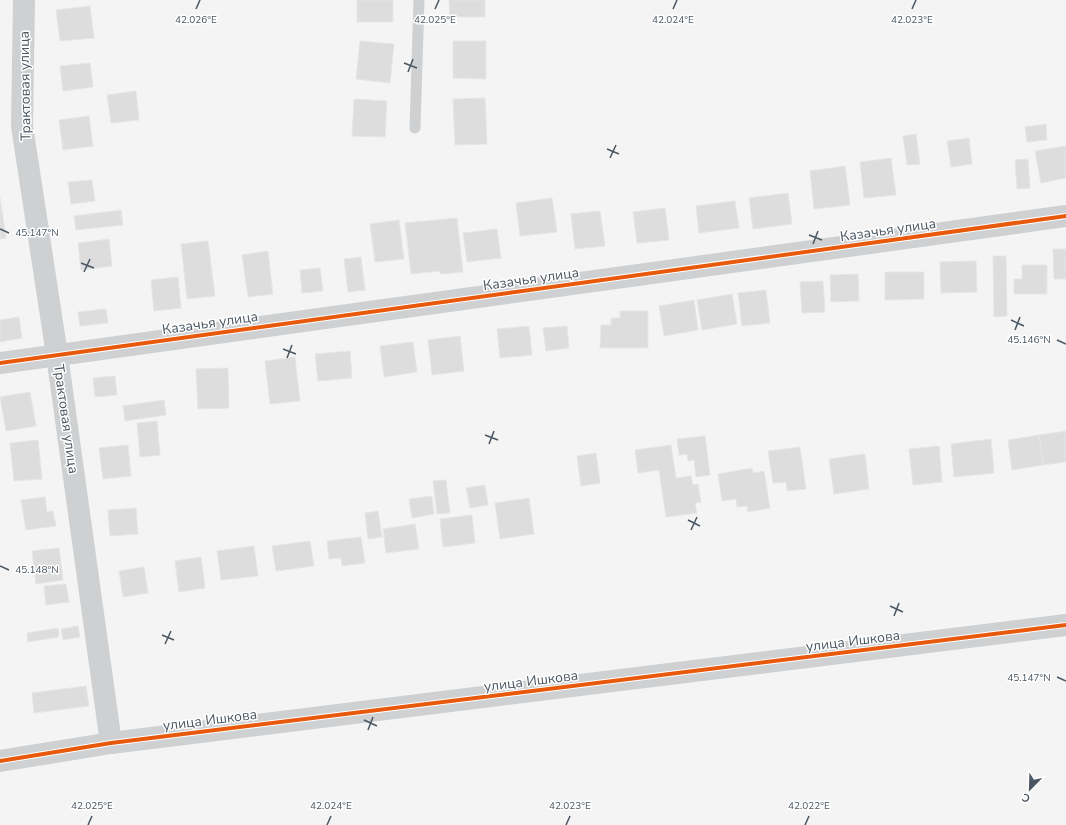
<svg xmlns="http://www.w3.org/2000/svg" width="1066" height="825" font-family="'Nunito Sans',sans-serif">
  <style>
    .building { fill: #ddddde; stroke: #e5e6e7 }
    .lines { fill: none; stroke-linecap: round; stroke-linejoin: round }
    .service { stroke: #ced0d2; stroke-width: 11 }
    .minor { stroke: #ced0d2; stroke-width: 22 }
    .tertiary { stroke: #ced0d2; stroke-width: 22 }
    .cycleway-casing { stroke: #fff; stroke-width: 6 }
    .cycleway { stroke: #e8590c; stroke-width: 4 }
    .ticks { fill: none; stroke: #4a5661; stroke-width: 1.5 }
    .labels { text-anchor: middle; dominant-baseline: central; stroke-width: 3; stroke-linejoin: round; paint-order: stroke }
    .street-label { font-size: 14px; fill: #4a5661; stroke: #fff }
    .ticks-label { font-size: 10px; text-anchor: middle; fill: #4a5661; stroke: #fff; stroke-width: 3; stroke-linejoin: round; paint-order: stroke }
  </style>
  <rect width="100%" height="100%" fill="#f4f4f4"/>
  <g class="building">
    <rect x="357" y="0" width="36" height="22"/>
    <path d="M449,0H485V17H450Z"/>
    <path d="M90,6L94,38L60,41L56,10Z"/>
    <path d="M360,41L394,44L390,83L356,79Z"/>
    <path d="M453,41H486V79L453,78Z"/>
    <path d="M90,63L93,87L63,91L60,66Z"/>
    <path d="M136,91L139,120L111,123L107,95Z"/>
    <path d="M485,98L487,144L455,145L453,99Z"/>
    <path d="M354,99L387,101L385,137L352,136Z"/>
    <path d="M89,116L93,146L63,150L59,120Z"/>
    <path d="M1046,124L1047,140L1027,142L1025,127Z"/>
    <path d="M916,134L920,164L907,165L903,136Z"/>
    <path d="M969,138L972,164L951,167L947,141Z"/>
    <path d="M1066,146V178L1041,183L1035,151Z"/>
    <path d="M891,158L896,195L864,198L860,162Z"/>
    <path d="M1028,159L1030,188L1017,189L1015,160Z"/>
    <path d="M845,166L850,205L814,209L810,171Z"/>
    <path d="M92,180L95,201L71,204L68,182Z"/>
    <path d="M788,193L792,224L753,229L749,198Z"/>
    <path d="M0,198L6,238L0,239Z"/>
    <path d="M552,198L557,232L520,236L516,203Z"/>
    <path d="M735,201L739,228L699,233L696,206Z"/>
    <path d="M665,208L669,240L637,243L633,212Z"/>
    <path d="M121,210L123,225L76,230L74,216Z"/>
    <path d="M600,211L605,246L575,249L571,214Z"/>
    <path d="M457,218L463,272L440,274V271L411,274L405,223Z"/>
    <path d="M399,220L404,259L375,262L370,224Z"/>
    <path d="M497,229L501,258L467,262L463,233Z"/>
    <path d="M109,239L112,266L81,270L78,243Z"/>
    <path d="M208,241L215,296L187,299L181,244Z"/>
    <path d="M1053,249H1066V279H1054Z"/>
    <path d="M268,251L273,294L248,297L242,255Z"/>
    <path d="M993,256H1006L1007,316L994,317Z"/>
    <path d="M361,257L365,290L348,292L344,259Z"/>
    <path d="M976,261L977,292L941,293L940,262Z"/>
    <path d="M1022,265H1047V294H1014V279H1022Z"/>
    <path d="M320,268L323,291L302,293L300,270Z"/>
    <path d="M885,272H924V299L885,300Z"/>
    <path d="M858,274L859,301L831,302L830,275Z"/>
    <path d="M178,277L181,308L154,311L151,280Z"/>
    <path d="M823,281L825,312L802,313L800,282Z"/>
    <path d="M766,290L770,323L742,326L738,293Z"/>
    <path d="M732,294L737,324L702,330L697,300Z"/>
    <path d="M694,300L698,330L664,336L659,306Z"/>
    <path d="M106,309L108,323L80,326L78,312Z"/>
    <path d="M620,311H648V348H600L601,325H611V318H620Z"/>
    <path d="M19,317L22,338L0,342V320Z"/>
    <path d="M529,326L532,355L500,358L497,329Z"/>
    <path d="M567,326L569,348L546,351L543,328Z"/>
    <path d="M460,336L464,371L432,375L428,340Z"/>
    <path d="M413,342L417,372L384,377L380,346Z"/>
    <path d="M350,351L352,378L318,381L315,354Z"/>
    <path d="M295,357L300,401L270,404L265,361Z"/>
    <path d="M228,368L229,408L198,409L196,369Z"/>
    <path d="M115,376L117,395L95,397L93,378Z"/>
    <path d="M30,392L36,426L6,431L0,397Z"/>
    <path d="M164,400L166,415L125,421L123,406Z"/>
    <path d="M157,421L160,455L140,457L137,423Z"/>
    <path d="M1066,431V462L1043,465L1039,435Z"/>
    <path d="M1039,435L1043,465L1012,470L1008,440Z"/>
    <path d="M705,436L710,475L696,477L694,460L688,461L687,454L679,455L677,439Z"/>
    <path d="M991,439L994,473L954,477L951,444Z"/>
    <path d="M38,440L42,479L14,481L10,443Z"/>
    <path d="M128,445L131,476L103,479L99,448Z"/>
    <path d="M671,445L676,478L691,476L693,485L698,484L701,502L695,503L697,513L666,517L659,470L638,473L635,450Z"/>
    <path d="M939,446L942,482L913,485L909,449Z"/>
    <path d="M800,447L806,489L787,491L786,482L773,483L768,451Z"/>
    <path d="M596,453L600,483L581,486L577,456Z"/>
    <path d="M865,454L869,489L834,494L829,459Z"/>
    <path d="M752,468L753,473L764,471L770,508L748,512L747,506L737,507L736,499L722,501L718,474Z"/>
    <path d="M446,480L450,513L437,514L433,481Z"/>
    <path d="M485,485L488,505L470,508L466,488Z"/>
    <path d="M432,496L434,514L412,518L409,499Z"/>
    <path d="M45,497L47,512L53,511L56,526L26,530L21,500Z"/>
    <path d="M529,498L534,534L500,539L495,503Z"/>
    <path d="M136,508L138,534L110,536L108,510Z"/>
    <path d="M378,511L382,537L368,539L365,513Z"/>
    <path d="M472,515L475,543L443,547L440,519Z"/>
    <path d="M415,524L419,549L386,553L383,529Z"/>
    <path d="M361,537L365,563L342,566L341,558L329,559L327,541Z"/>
    <path d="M310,541L314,566L276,571L272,546Z"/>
    <path d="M254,546L258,576L221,580L217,551Z"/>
    <path d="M59,548L63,580L36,584L32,551Z"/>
    <path d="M201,557L205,588L179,592L175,561Z"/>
    <path d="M144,567L148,593L123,597L119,571Z"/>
    <path d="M66,584L69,602L46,605L44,586Z"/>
    <path d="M78,626L80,637L63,640L61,629Z"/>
    <path d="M58,628L59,637L28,642L27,633Z"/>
    <path d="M86,686L89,706L34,713L32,693Z"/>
  </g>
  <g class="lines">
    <path class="service" d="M415,128L419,0"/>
    <path class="minor" d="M0,363L1066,216"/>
    <g class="tertiary">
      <path d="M24,0L22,126L57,355L111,743"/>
      <path d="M0,761L111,743L1066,625"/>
    </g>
    <defs>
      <g id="cycleway">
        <path d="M0,363L1066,216"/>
        <path d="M0,761L111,743L1066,625"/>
      </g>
    </defs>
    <use href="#cycleway" class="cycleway-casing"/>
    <use href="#cycleway" class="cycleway"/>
  </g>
  <path class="ticks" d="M196,9L200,0M435,9L439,0M673,9L677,0M912,9L916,0M404,63L417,68M408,72L413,59M607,149L619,154M610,158L616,145M0,229L9,233M809,235L822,240M813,244L818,231M81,263L94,268M84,272L90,259M1011,320L1024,326M1015,330L1020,317M1057,340L1066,344M283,349L296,354M287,358L292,345M485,435L498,440M489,444L494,431M688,520L700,526M691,530L697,517M0,566L9,570M890,606L903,612M894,616L899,603M162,635L174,640M165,644L171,631M1057,677L1066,681M364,720L377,726M368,730L373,717M88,825L92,816M327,825L331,816M566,825L570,816M805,825L809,816"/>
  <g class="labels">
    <g class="street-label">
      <text transform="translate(25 86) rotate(-91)">Трактовая улица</text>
      <text transform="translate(888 230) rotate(-8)">Казачья улица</text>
      <text transform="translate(531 279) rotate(-8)">Казачья улица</text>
      <text transform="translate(210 323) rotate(-8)">Казачья улица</text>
      <text transform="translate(66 419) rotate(82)">Трактовая улица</text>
      <text transform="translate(853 641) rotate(-7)">улица Ишкова</text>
      <text transform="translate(531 681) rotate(-7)">улица Ишкова</text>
      <text transform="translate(210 720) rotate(-7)">улица Ишкова</text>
    </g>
  </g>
  <g class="ticks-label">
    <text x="196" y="23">42.026°E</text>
    <text x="435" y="23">42.025°E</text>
    <text x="673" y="23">42.024°E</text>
    <text x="912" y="23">42.023°E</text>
    <text x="37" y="236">45.147°N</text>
    <text x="1029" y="343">45.146°N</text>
    <text x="37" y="573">45.148°N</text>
    <text x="1029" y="681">45.147°N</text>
    <text x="92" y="809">42.025°E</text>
    <text x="331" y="809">42.024°E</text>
    <text x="570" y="809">42.023°E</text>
    <text x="809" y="809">42.022°E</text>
  </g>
  <g transform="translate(1030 789) rotate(203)" stroke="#ffffff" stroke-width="3" paint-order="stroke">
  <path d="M0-3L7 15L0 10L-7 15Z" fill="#4a5661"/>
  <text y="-6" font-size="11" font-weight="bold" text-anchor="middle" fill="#4a5661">С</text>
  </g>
</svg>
